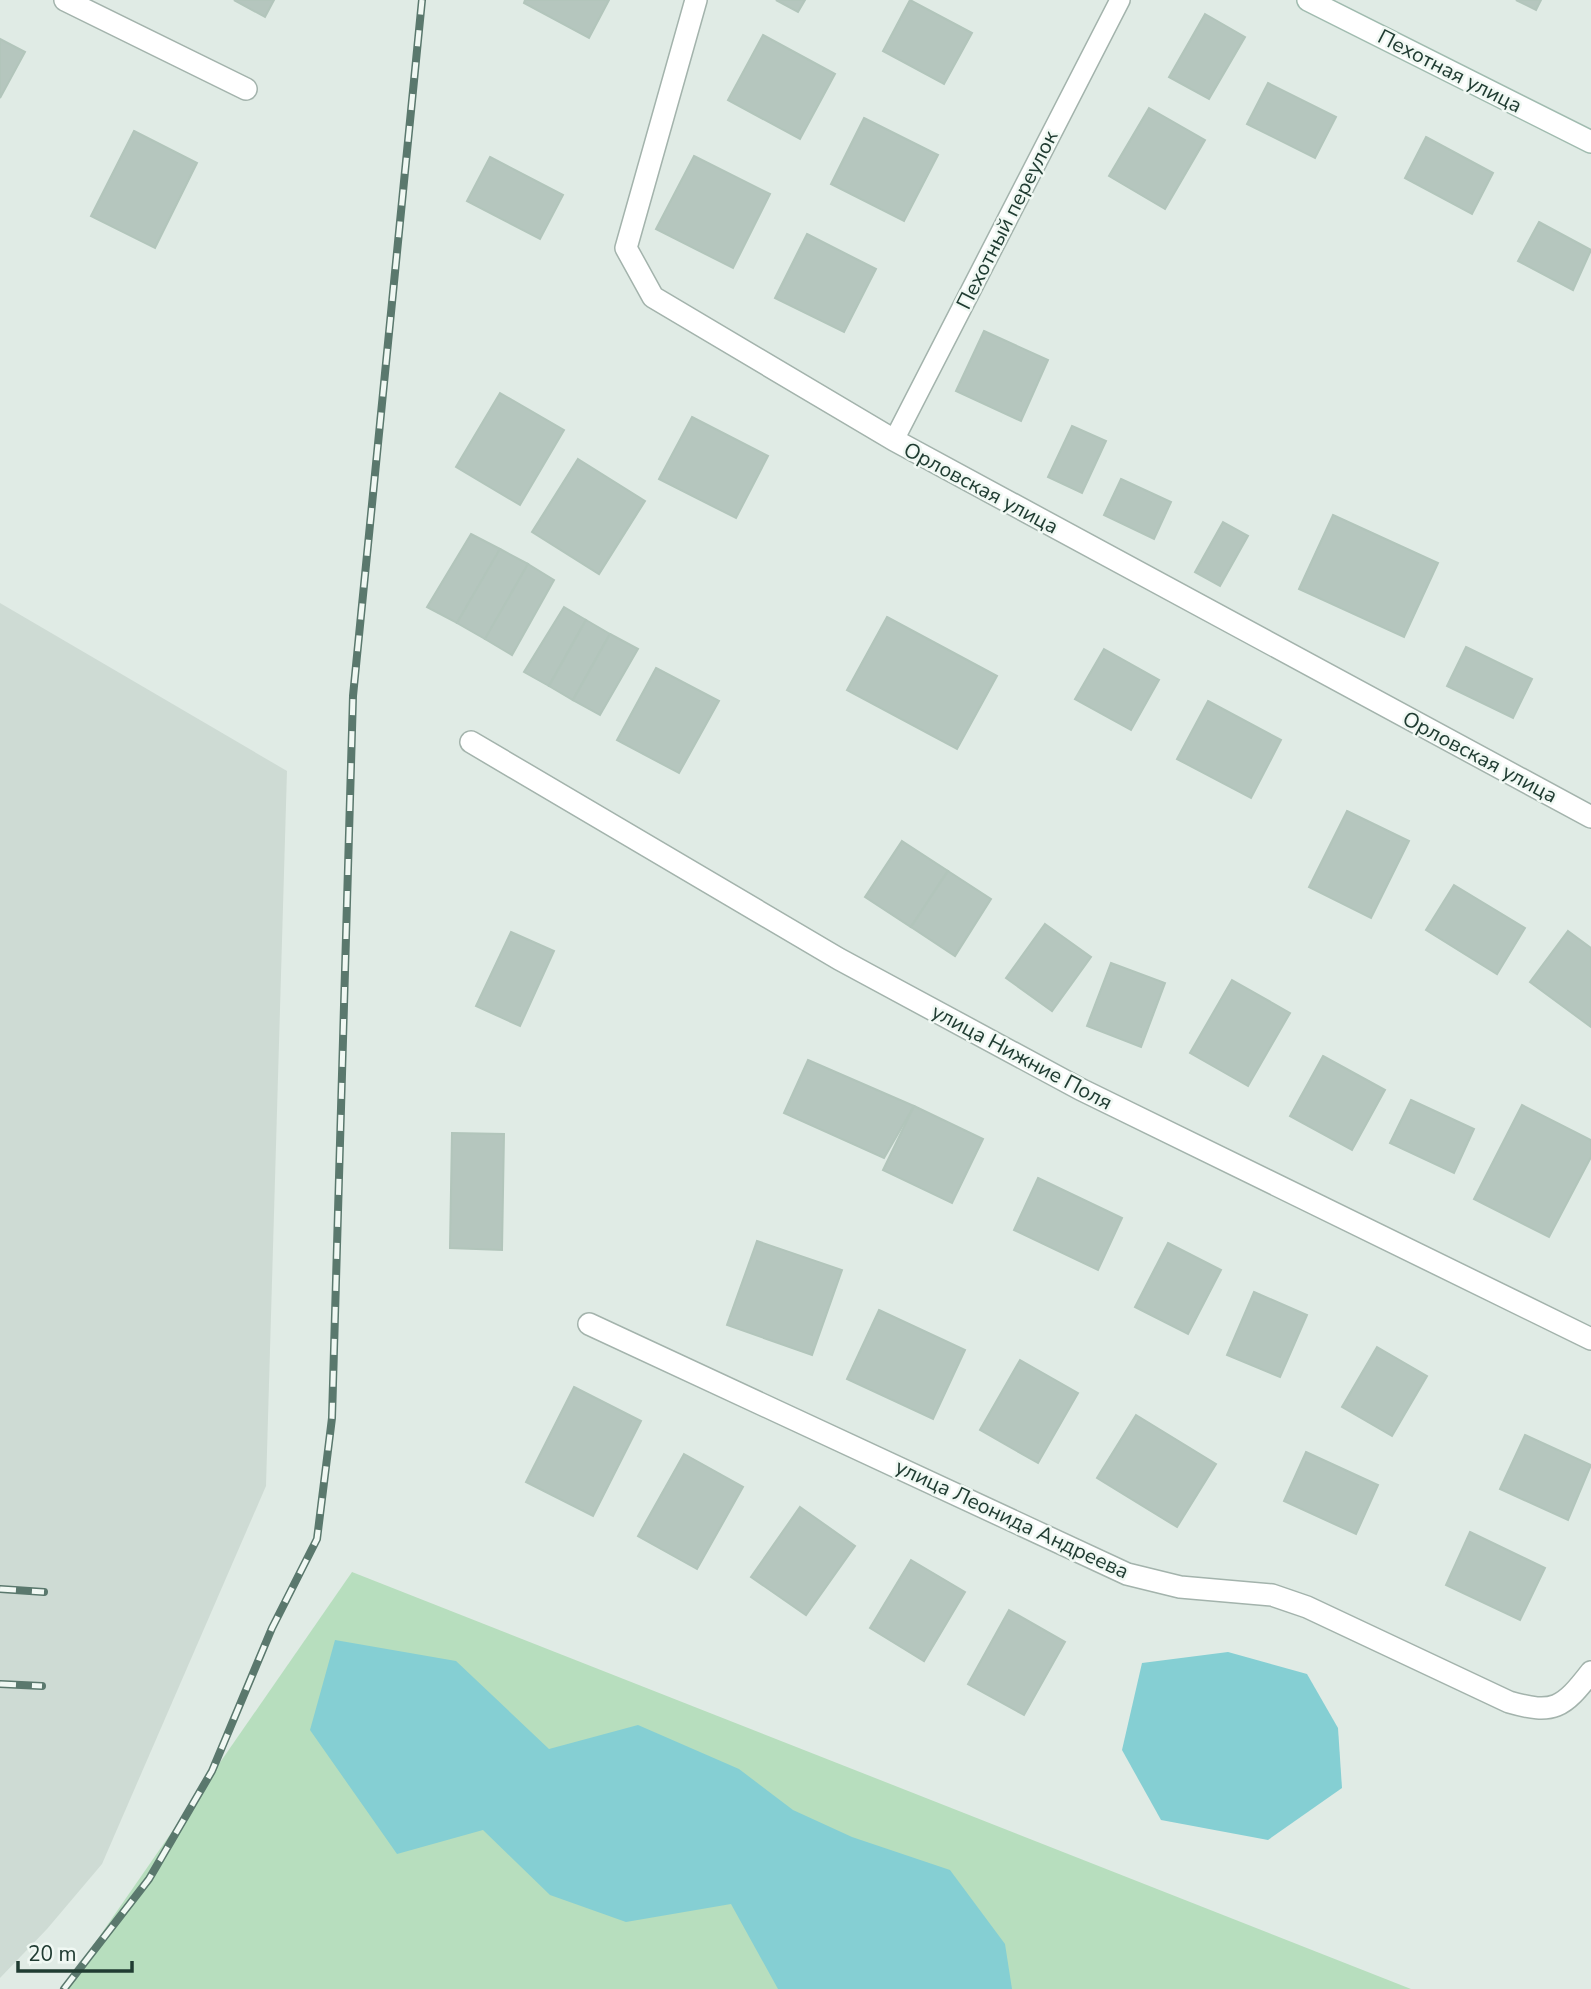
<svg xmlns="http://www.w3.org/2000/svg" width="1591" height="1989" font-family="'Nunito Sans',sans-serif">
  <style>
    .built { fill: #cedbd4 }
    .green { fill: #b7debe }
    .water { fill: #85cfd3 }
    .building { fill: #b5c6be; stroke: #b2c5bb; stroke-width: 2 }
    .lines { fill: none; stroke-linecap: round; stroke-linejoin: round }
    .lane-casing { stroke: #a3b3ac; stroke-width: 22 }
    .street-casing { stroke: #a3b3ac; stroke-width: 24 }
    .secondary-casing { stroke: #a0bbaf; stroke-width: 24 }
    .lane { stroke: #fff; stroke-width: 19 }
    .street { stroke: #fff; stroke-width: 21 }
    .secondary { stroke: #fff; stroke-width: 21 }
    .rail-casing { stroke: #5a786d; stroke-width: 8 }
    .rail { stroke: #f0f8f3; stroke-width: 5; stroke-dasharray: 16; stroke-linecap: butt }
    .labels { text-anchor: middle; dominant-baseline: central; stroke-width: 5; stroke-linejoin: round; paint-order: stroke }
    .street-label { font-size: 21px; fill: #203c32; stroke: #f0f8f3 }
  </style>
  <rect width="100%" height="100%" fill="#e0ebe5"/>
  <path class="built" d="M0,603L287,771L266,1486L102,1864L47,1929L0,1978Z"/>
  <path class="green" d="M352,1572L1411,1989H63Z"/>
  <g class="water">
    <path d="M335,1640L456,1661L549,1749L638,1725L739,1769L793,1810L852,1837L950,1870L1005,1944L1012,1989H778L731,1904L626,1922L550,1895L483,1830L397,1854L310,1730Z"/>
    <path d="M1228,1652L1307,1674L1338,1728L1342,1788L1268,1840L1161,1820L1122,1750L1142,1663Z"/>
  </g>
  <g class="building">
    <path d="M234,0H274L265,17Z"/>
    <path d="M525,0H609L589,38L524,3Z"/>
    <path d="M776,0H805L798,12Z"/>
    <path d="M910,0L972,33L944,84L883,51Z"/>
    <path d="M1516,0H1541L1536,10Z"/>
    <path d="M1205,14L1245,37L1209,99L1169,77Z"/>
    <path d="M763,35L835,74L800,139L728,100Z"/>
    <path d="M0,39L25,52L0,98Z"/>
    <path d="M1268,83L1336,117L1315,158L1247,124Z"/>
    <path d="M1149,108L1205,140L1165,209L1109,176Z"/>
    <path d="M864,118L938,155L904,221L831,184Z"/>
    <path d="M134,131L197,163L155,248L91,216Z"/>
    <path d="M1426,137L1493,173L1472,214L1405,178Z"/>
    <path d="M694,156L770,194L733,268L656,229Z"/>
    <path d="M490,157L563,195L540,239L467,201Z"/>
    <path d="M1539,222L1591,250L1573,290L1518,261Z"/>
    <path d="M807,234L876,269L844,332L775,298Z"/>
    <path d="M984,331L1048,360L1021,421L956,391Z"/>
    <path d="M500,393L564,430L520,505L456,467Z"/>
    <path d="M692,417L768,456L736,518L659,479Z"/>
    <path d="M1072,426L1106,441L1082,493L1048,477Z"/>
    <path d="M578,459L645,501L599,574L532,532Z"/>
    <path d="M1121,479L1171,502L1154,539L1104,515Z"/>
    <path d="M1333,515L1438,563L1404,637L1299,589Z"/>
    <path d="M1223,522L1248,536L1220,586L1195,572Z"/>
    <path d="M471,534L500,549L457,623L427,607Z"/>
    <path d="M500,549L528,564L485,639L457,623Z"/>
    <path d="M528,564L554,580L512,655L485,639Z"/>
    <path d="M564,607L586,620L549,686L524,672Z"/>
    <path d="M887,617L997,676L957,749L847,690Z"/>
    <path d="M586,620L610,634L573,700L549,686Z"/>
    <path d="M610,634L638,649L600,715L573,700Z"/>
    <path d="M1466,647L1532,679L1513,718L1447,686Z"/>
    <path d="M1104,649L1159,680L1131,730L1075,699Z"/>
    <path d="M656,668L719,701L679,773L617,740Z"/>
    <path d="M1208,701L1281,740L1251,798L1177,759Z"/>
    <path d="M1347,811L1409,841L1371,918L1309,887Z"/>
    <path d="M902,841L948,871L911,927L865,897Z"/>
    <path d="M948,871L991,899L955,956L911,927Z"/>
    <path d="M1454,885L1525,928L1497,974L1426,930Z"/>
    <path d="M1045,924L1091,957L1052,1011L1006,978Z"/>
    <path d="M1568,931L1591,948V1027L1530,982Z"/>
    <path d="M511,932L554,951L520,1026L476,1006Z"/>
    <path d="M1111,963L1165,983L1141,1047L1087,1026Z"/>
    <path d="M1232,980L1290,1013L1248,1086L1190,1053Z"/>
    <path d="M1323,1056L1385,1090L1352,1150L1290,1116Z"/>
    <path d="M808,1060L914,1106L884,1158L784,1113Z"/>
    <path d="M1411,1100L1474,1129L1454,1173L1390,1143Z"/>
    <path d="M1522,1105L1591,1140V1157L1549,1237L1474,1199Z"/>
    <path d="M914,1106L983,1139L952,1203L883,1170Z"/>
    <path d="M452,1133L504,1134L502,1250L450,1248Z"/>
    <path d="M1038,1178L1122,1218L1098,1270L1014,1230Z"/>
    <path d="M757,1241L842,1270L812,1355L727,1325Z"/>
    <path d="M1168,1243L1221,1270L1188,1334L1135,1307Z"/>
    <path d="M1254,1292L1307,1315L1280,1377L1227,1355Z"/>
    <path d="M879,1310L965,1350L933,1419L847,1379Z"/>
    <path d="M1377,1347L1427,1376L1392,1436L1342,1407Z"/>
    <path d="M1020,1360L1078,1393L1038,1463L980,1430Z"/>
    <path d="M574,1387L641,1421L593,1516L526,1482Z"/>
    <path d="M1136,1415L1216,1464L1177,1527L1097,1478Z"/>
    <path d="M1525,1435L1591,1465L1568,1520L1500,1489Z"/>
    <path d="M1306,1452L1378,1485L1356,1534L1284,1501Z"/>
    <path d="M684,1454L743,1487L697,1569L638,1536Z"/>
    <path d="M800,1507L855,1546L806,1615L751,1577Z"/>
    <path d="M1470,1532L1545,1568L1520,1620L1446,1585Z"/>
    <path d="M911,1560L965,1592L924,1661L870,1628Z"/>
    <path d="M1009,1610L1065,1642L1024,1715L968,1684Z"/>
  </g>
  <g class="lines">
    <defs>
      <path id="lane" d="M894,440L1120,0"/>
      <g id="street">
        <path d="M65,0L246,89"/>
        <path d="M696,0L626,248L653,297L894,440L1591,817"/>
        <path d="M471,742L839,959L1080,1089L1591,1339"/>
        <path d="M589,1324L1127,1574L1180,1587L1272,1595L1307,1607L1509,1702C1554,1715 1563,1708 1591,1672"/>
      </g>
      <path id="secondary" d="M1308,0L1591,142"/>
    </defs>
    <use href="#lane" class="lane-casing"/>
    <use href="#street" class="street-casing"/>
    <use href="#secondary" class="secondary-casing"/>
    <use href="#lane" class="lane"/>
    <use href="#street" class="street"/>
    <use href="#secondary" class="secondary"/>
    <defs>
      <g id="rail">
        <path d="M0,1589L44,1592"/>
        <path d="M0,1684L42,1686"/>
        <path d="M64,1989L149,1879L212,1771L272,1628L317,1539L332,1418L353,696L422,0"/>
      </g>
    </defs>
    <use href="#rail" class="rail-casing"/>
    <use href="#rail" class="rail"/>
  </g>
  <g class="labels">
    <g class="street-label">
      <text transform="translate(1450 71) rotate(27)">Пехотная улица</text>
      <text transform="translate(1007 220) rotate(-63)">Пехотный переулок</text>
      <text transform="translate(981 488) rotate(28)">Орловская улица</text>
      <text transform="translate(1480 757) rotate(28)">Орловская улица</text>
      <text transform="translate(1022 1057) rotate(28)">улица Нижние Поля</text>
      <text transform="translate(1012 1519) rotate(25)">улица Леонида Андреева</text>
    </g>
  </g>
  <path d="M18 1961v10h114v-10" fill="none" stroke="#203c32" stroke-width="3.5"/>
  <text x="28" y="1961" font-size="21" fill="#203c32" stroke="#f0f8f3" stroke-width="5" paint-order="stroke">20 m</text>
</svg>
